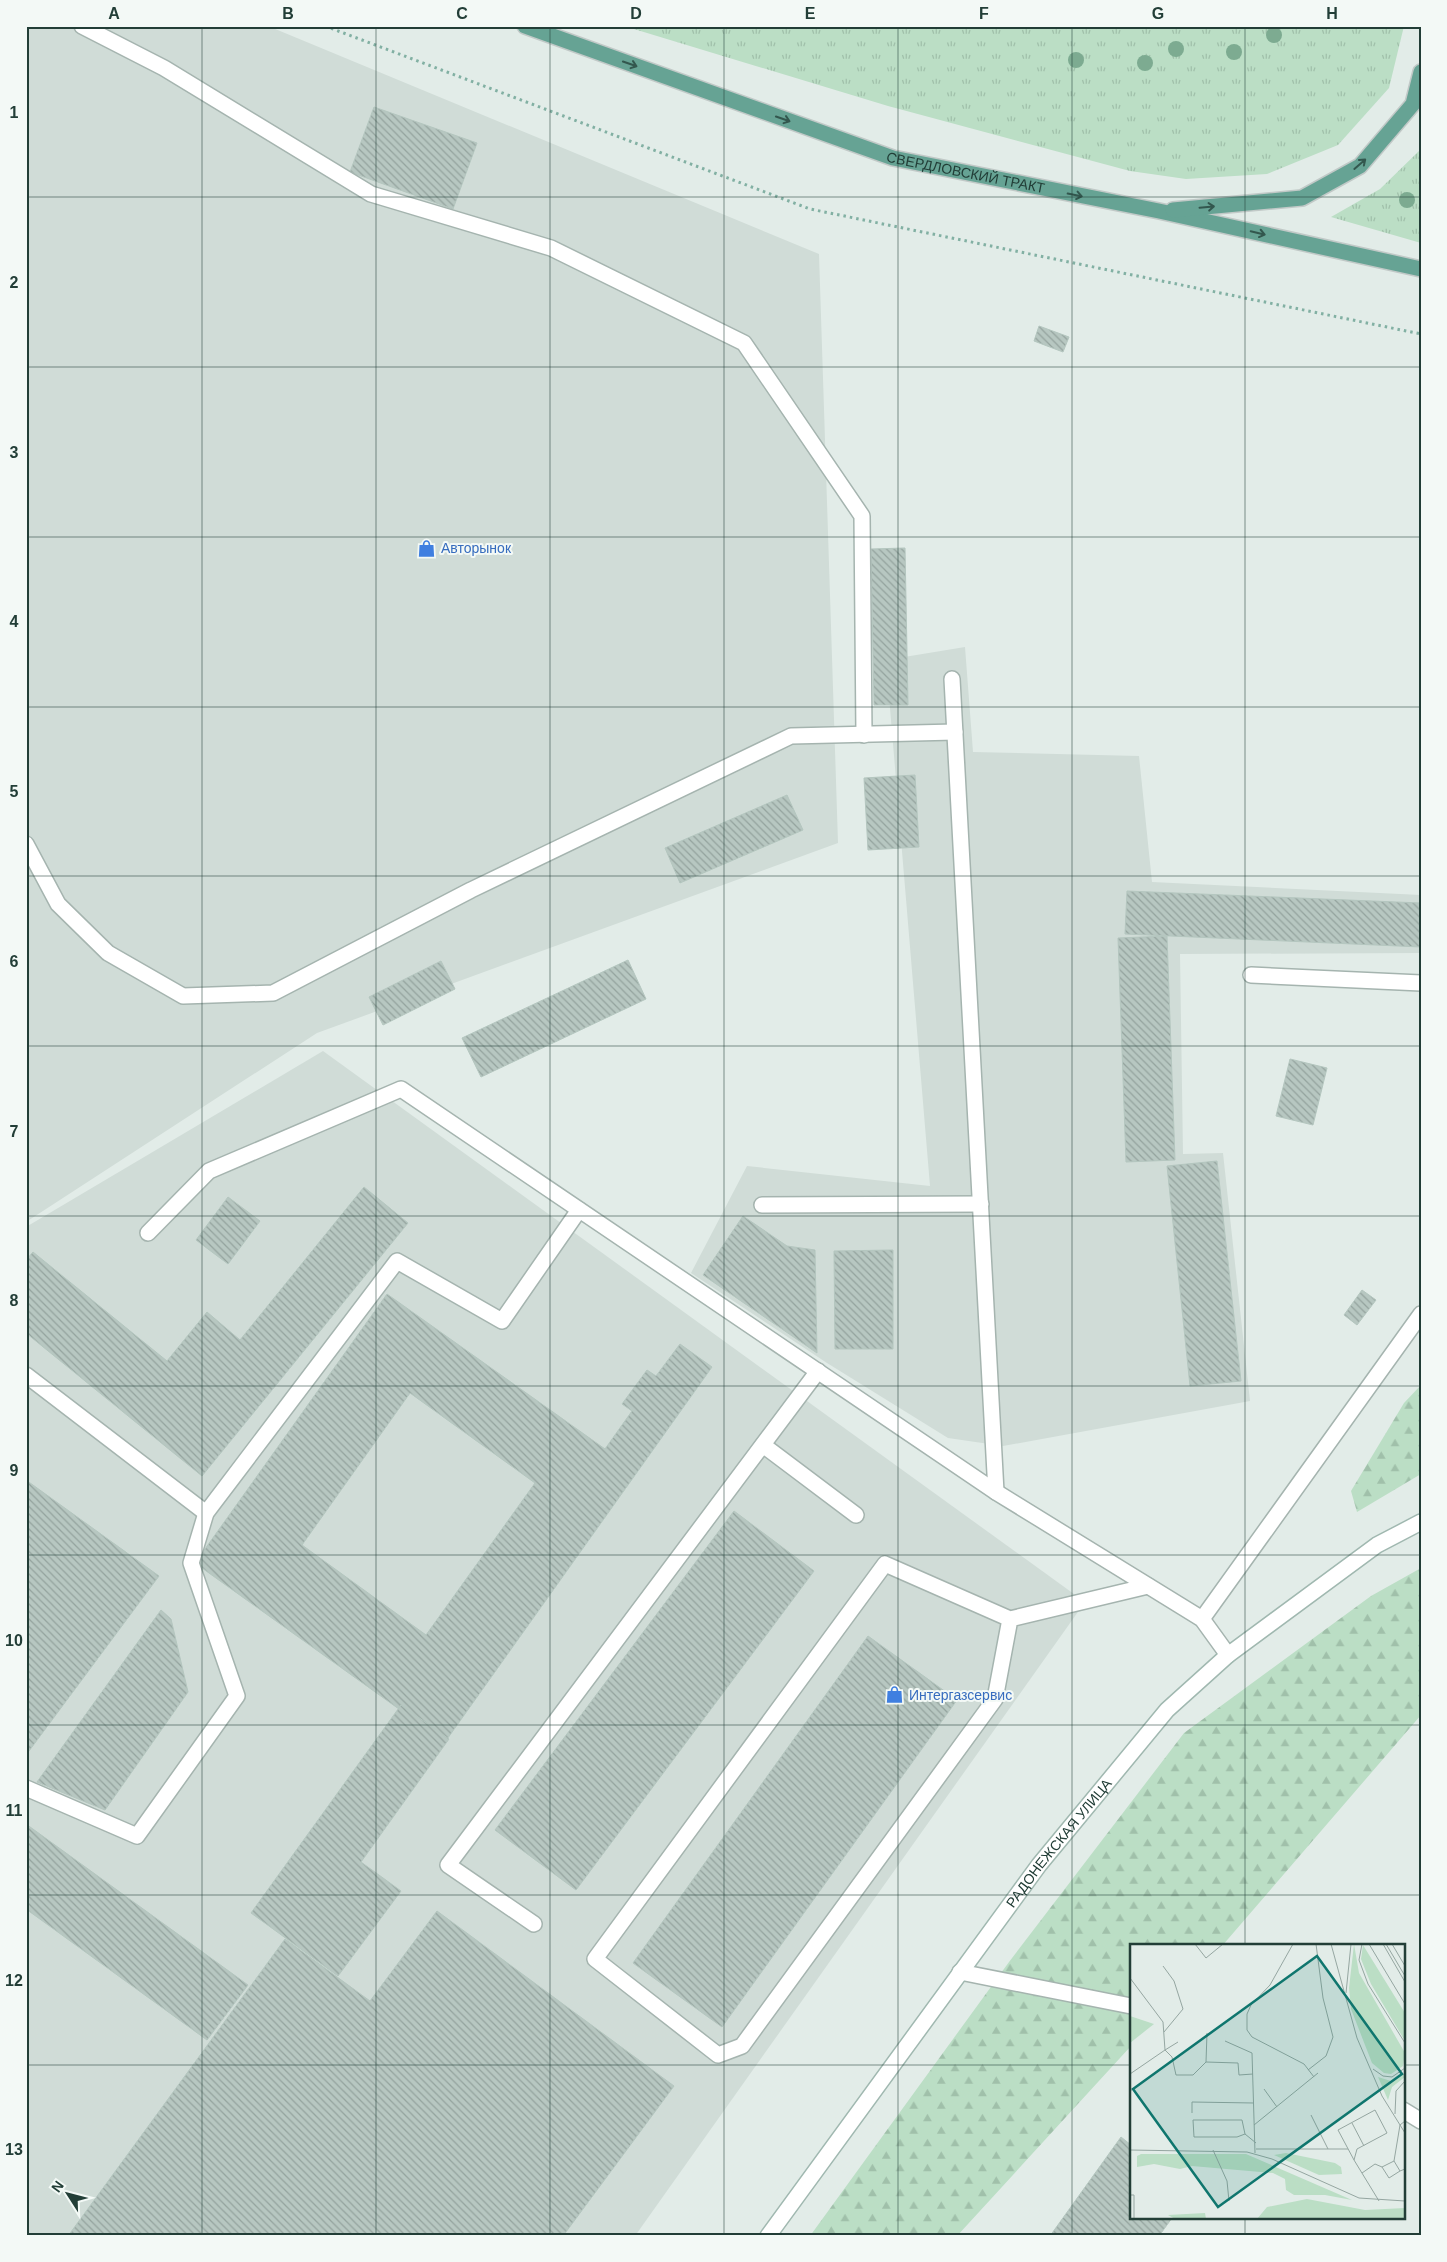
<svg xmlns="http://www.w3.org/2000/svg" width="1447" height="2262" font-family="Helvetica,sans-serif">
  <style>
    .built { fill: #d0dcd7 }
    .grass { fill: url(#grass-tufts) }
    .forest { fill: url(#forest-firs) }
    .building { fill: url(#building-back-hatch); stroke: #b4c6bf; fill-rule: evenodd }
    .lines { fill: none; stroke-linecap: round; stroke-linejoin: round }
    .lane-casing { stroke: #a5b4af; stroke-width: 18 }
    .secondary-casing { stroke: #a0b8b0; stroke-width: 18 }
    .primary-casing { stroke: #c1c9c7; stroke-width: 18 }
    .path { stroke: #82b0a3; stroke-width: 3; stroke-dasharray: 2.5 4; stroke-linecap: butt }
    .lane { stroke: #fff; stroke-width: 15 }
    .secondary { stroke: #fff; stroke-width: 15 }
    .primary { stroke: #66a394; stroke-width: 15 }
    .tree { fill: #7dab91 }
    .oneway { stroke: #33574e }
    .grid { fill: none; stroke: #223e37; stroke-width: 1; stroke-opacity: 0.55 }
    .labels { text-anchor: middle; dominant-baseline: central; stroke-width: 4; stroke-linejoin: round; paint-order: stroke }
    .street-label { font-size: 14px; fill: #223e37; stroke: #f3f9f6 }
    .shop-label { font-size: 14px; fill: #366cbe; stroke: #f3f9f6; text-anchor: start }
    .inset-road { fill: none; stroke: #95a6a1; stroke-width: 1 }
    .view { fill: #0f766e; fill-opacity: 0.15; stroke: #0f766e; stroke-width: 2.5 }
    .inset-edge { fill: none; stroke: #223e37; stroke-width: 2.5 }
    .neatline { fill: none; stroke: #223e37; stroke-width: 2 }
    .grid-label { font-size: 16px; text-anchor: middle; font-weight: bold; fill: #223e37 }
  </style>
  <defs>
    <pattern id="grass-tufts" width="24" height="20" patternUnits="userSpaceOnUse" patternTransform="scale(1.25)"><rect width="24" height="20" fill="#bbdec5"/><path d="M3 7l-1-3M5 7V3M7 7l1-3M15 17l-1-3M17 17v-4M19 17l1-3" fill="none" stroke="#a0c0aa"/></pattern>
    <pattern id="forest-firs" width="22" height="20" patternUnits="userSpaceOnUse" patternTransform="scale(1.25)"><rect width="22" height="20" fill="#bbdec5"/><path d="M5 1l3.5 6h-7zM16 11l3.5 6h-7z" fill="#a0c0aa"/></pattern>
    <pattern id="building-back-hatch" width="6" height="6" patternUnits="userSpaceOnUse" patternTransform="scale(1.25)"><rect width="6" height="6" fill="#b7c7c1"/><path d="M-1 5l2 2M0 0l6 6M5-1l2 2" fill="none" stroke="#94a39e"/></pattern>
  </defs>
  <rect width="100%" height="100%" fill="#e2ece8"/>
  <g class="built">
    <path d="M26,26H268L819,254L838,843L317,1033L26,1222Z"/>
    <path d="M965,647L973,752L1139,756L1152,882L1421,895V953L1180,954L1183,1154L1223,1153L1250,1401L1003,1446L948,1438L827,1363L691,1273L747,1166L930,1186L886,660Z"/>
    <path d="M323,1051L1085,1602L635,2236H26V1227Z"/>
  </g>
  <g class="grass">
    <path d="M624,26H1404L1389,88L1338,145L1267,174L1186,179L1130,171L888,106Z"/>
    <path d="M1421,149V243L1331,217L1380,189Z"/>
  </g>
  <g class="forest">
    <path d="M1421,1385V1474L1357,1512L1351,1491L1404,1403Z"/>
    <path d="M1421,1568V1715L1222,1946H1131V2046L957,2236H810L1009,1962L1184,1733L1371,1596Z"/>
  </g>
  <g class="building">
    <path d="M374,107L477,143L453,209L350,172Z"/>
    <path d="M1039,326L1069,337L1063,352L1034,341Z"/>
    <path d="M905,548L908,705H874L871,549Z"/>
    <path d="M915,775L919,847L868,850L864,778Z"/>
    <path d="M787,795L803,830L680,883L665,848Z"/>
    <path d="M1127,891L1421,903V947L1125,934Z"/>
    <path d="M1167,936L1175,1160L1126,1162L1118,938Z"/>
    <path d="M628,960L646,999L481,1077L462,1038Z"/>
    <path d="M441,961L455,989L383,1025L369,997Z"/>
    <path d="M1290,1059L1327,1068L1313,1125L1276,1116Z"/>
    <path d="M1217,1161L1241,1381L1190,1386L1167,1166Z"/>
    <path d="M364,1187L408,1223L202,1476L26,1333V1260L33,1252L167,1361L207,1312L240,1340Z"/>
    <path d="M228,1197L260,1221L228,1264L196,1240Z"/>
    <path d="M743,1216L787,1246L815,1250L817,1353L703,1275Z"/>
    <path d="M893,1250V1349H835L834,1251Z"/>
    <path d="M1362,1290L1376,1300L1357,1325L1344,1315Z"/>
    <path d="M387,1294L605,1449L632,1411L622,1404L647,1370L656,1376L680,1344L712,1367L445,1742L195,1563ZM410,1393L535,1483L426,1635L302,1545Z"/>
    <path d="M26,1480L159,1576L26,1755Z"/>
    <path d="M734,1511L814,1571L576,1890L495,1830Z"/>
    <path d="M161,1610L171,1619L188,1692L105,1810L37,1782Z"/>
    <path d="M868,1636L957,1700L722,2027L633,1963Z"/>
    <path d="M401,1705L449,1739L361,1862L401,1891L338,1976L251,1913Z"/>
    <path d="M26,1824L248,1985L207,2040L26,1909Z"/>
    <path d="M437,1911L674,2086L563,2236H68L285,1939L370,2001Z"/>
    <path d="M1121,2137L1131,2145V2218H1172L1159,2236H1050Z"/>
  </g>
  <g class="lines">
    <defs>
      <g id="lane">
        <path d="M82,26L164,68L371,194L551,248L744,343L862,516L864,735"/>
        <path d="M952,679L996,1492"/>
        <path d="M26,844L58,904L108,953L183,996L273,993L471,890L791,736L955,732"/>
        <path d="M1251,975L1421,983"/>
        <path d="M762,1205L981,1204"/>
        <path d="M148,1233L209,1171L401,1089L996,1492L1202,1619L1228,1655"/>
        <path d="M26,1375L206,1513"/>
        <path d="M763,1445L856,1515"/>
        <path d="M1010,1619L995,1699L742,2046L718,2055L595,1959L885,1564L1010,1619L1148,1586"/>
        <path d="M1202,1619L1421,1314"/>
        <path d="M26,1788L137,1836L237,1696L191,1563L206,1513L397,1261L502,1321L579,1210"/>
        <path d="M534,1924L448,1865L818,1371"/>
        <path d="M960,1972L1131,2006"/>
        <path d="M1403,2110L1421,2121"/>
      </g>
      <g id="secondary">
        <path id="s1" d="M768,2236L1039,1865L1167,1710L1228,1655L1377,1545L1421,1522"/>
      </g>
      <g id="primary">
        <path id="s2" d="M525,26L893,158L1159,211L1421,269"/>
        <path d="M1173,210L1302,198L1360,166L1413,104L1421,72"/>
      </g>
    </defs>
    <use href="#lane" class="lane-casing"/>
    <use href="#secondary" class="secondary-casing"/>
    <use href="#primary" class="primary-casing"/>
    <path class="path" d="M325,26L810,209L1421,334"/>
    <use href="#lane" class="lane"/>
    <use href="#secondary" class="secondary"/>
    <use href="#primary" class="primary"/>
  </g>
  <g class="tree">
    <circle cx="1274" cy="35" r="8"/>
    <circle cx="1176" cy="49" r="8"/>
    <circle cx="1234" cy="52" r="8"/>
    <circle cx="1076" cy="60" r="8"/>
    <circle cx="1145" cy="63" r="8"/>
    <circle cx="1407" cy="200" r="8"/>
  </g>
  <defs><path id="oneway-shaft" d="M-6 0H5M1.5-3L5.5 0L1.5 3" fill="none" stroke-width="1.6" stroke-linecap="round" stroke-linejoin="round" transform="scale(1.25)"/></defs>
  <g class="oneway">
    <use href="#oneway-shaft" transform="translate(630 64) rotate(19)"/>
    <use href="#oneway-shaft" transform="translate(783 119) rotate(19)"/>
    <use href="#oneway-shaft" transform="translate(1360 164) rotate(-41)"/>
    <use href="#oneway-shaft" transform="translate(1075 195) rotate(11)"/>
    <use href="#oneway-shaft" transform="translate(1207 207) rotate(-5)"/>
    <use href="#oneway-shaft" transform="translate(1258 233) rotate(13)"/>
  </g>
  <path class="grid" d="M202,26V2236M376,26V2236M550,26V2236M724,26V2236M898,26V2236M1072,26V2236M1245,26V1946M26,197H1421M26,367H1421M26,537H1421M26,707H1421M26,876H1421M26,1046H1421M26,1216H1421M26,1386H1421M26,1555H1421M26,1725H1421M26,1895H1421M26,2065H1131M1403,2065H1421M1245,2218V2236"/>
  <defs>
    <symbol id="shop-bare" viewBox="-9 -9 18 18"><path d="M-5-2.5h2.3a2.7 3.5 0 0 1 5.4 0H5L5.5 6h-11ZM-1.5-2.5h3a1.5 2.3 0 0 0-3 0Z" fill="#3f7fe0" stroke="#f3f9f6" stroke-width="2.5" paint-order="stroke"/></symbol>
  </defs>
  <g fill-rule="evenodd">
    <use href="#shop-bare" x="414" y="536" width="25" height="25"/>
    <use href="#shop-bare" x="882" y="1682" width="25" height="25"/>
  </g>
  <g class="labels">
    <g class="street-label">
      <text stroke="none"><textPath href="#s2" startOffset="465">СВЕРДЛОВСКИЙ ТРАКТ</textPath></text>
      <text stroke="none"><textPath href="#s1" startOffset="489">РАДОНЕЖСКАЯ УЛИЦА</textPath></text>
    </g>
    <g class="shop-label">
      <text x="441" y="548">Авторынок</text>
      <text x="909" y="1695">Интергазсервис</text>
    </g>
  </g>
  <g transform="translate(1130 1944)">
    <rect width="275" height="275" fill="#e2ece8"/>
    <path d="M224,0L229,29L275,109L273,122L261,130L254,129L242,119L221,65L219,44ZM233,1L275,69V97L241,40L231,15ZM0,72L24,80L0,99ZM275,129V133L262,143L258,156L248,133L261,137ZM75,269L76,275H45L38,271Z" fill="#bbdec5"/>
    <path d="M156,209L205,219L211,223L212,230L189,231L144,211ZM11,210H116L222,256L195,251H164L156,246L155,235L143,229L62,222L50,225L24,220L7,223V212Z" fill="#bbdec5"/>
    <path d="M177,255L235,266L275,264V275H127L137,263Z" fill="#bbdec5"/>
    <path class="inset-road" d="M65,0L76,14L93,0M163,0L140,41L121,61L117,70V86L122,93L174,120L184,133M201,0L227,94L252,152L275,189M232,0L229,16L238,40L275,99M239,0L275,60M253,0L275,38M256,0L275,32M262,0L275,22M33,22L44,37L53,65L34,88M0,34L33,78L35,106L0,130M216,49L221,0M95,97L122,109L125,209M48,98L35,106L42,113L46,131H63L76,118L108,119L109,131L123,130M76,118L77,89M243,125L253,132L262,133L275,124M178,126L196,112L203,93L193,54L186,0M134,145L147,163M0,147L30,126M62,169V158L124,159M265,170L266,147L275,137M181,171L198,205M275,177L270,181L264,217L270,227L275,225M222,179L234,202M124,181L188,129M115,190L107,193H64L63,176H112L115,190L126,199M126,205H218M0,206L117,208L142,215L229,254L275,257M83,206L97,237L99,257M224,216L227,205L257,189L245,166L208,186L224,216L249,257M252,223L259,234L270,227M232,229L245,220L252,223L264,217M0,251H4V275"/>
    <path class="view" d="M187,12L272,130L88,263L3,145Z"/>
    <rect width="275" height="275" class="inset-edge"/>
  </g>
  <rect width="1447" height="2262" fill="none" stroke="#f3f9f6" stroke-width="55"/>
  <g transform="translate(68 2194) rotate(306)" stroke="#f3f9f6" stroke-width="4" paint-order="stroke">
  <path d="M0-4L9 19L0 12L-9 19Z" fill="#223e37"/>
  <text y="-8" font-size="14" font-weight="bold" text-anchor="middle" fill="#223e37">N</text>
  </g>
  <rect x="28" y="28" width="1392" height="2206" class="neatline"/>
  <g class="grid-label">
    <text x="114" y="19">A</text>
    <text x="288" y="19">B</text>
    <text x="462" y="19">C</text>
    <text x="636" y="19">D</text>
    <text x="810" y="19">E</text>
    <text x="984" y="19">F</text>
    <text x="1158" y="19">G</text>
    <text x="1332" y="19">H</text>
    <text x="14" y="118">1</text>
    <text x="14" y="288">2</text>
    <text x="14" y="458">3</text>
    <text x="14" y="627">4</text>
    <text x="14" y="797">5</text>
    <text x="14" y="967">6</text>
    <text x="14" y="1137">7</text>
    <text x="14" y="1306">8</text>
    <text x="14" y="1476">9</text>
    <text x="14" y="1646">10</text>
    <text x="14" y="1816">11</text>
    <text x="14" y="1986">12</text>
    <text x="14" y="2155">13</text>
  </g>
</svg>
